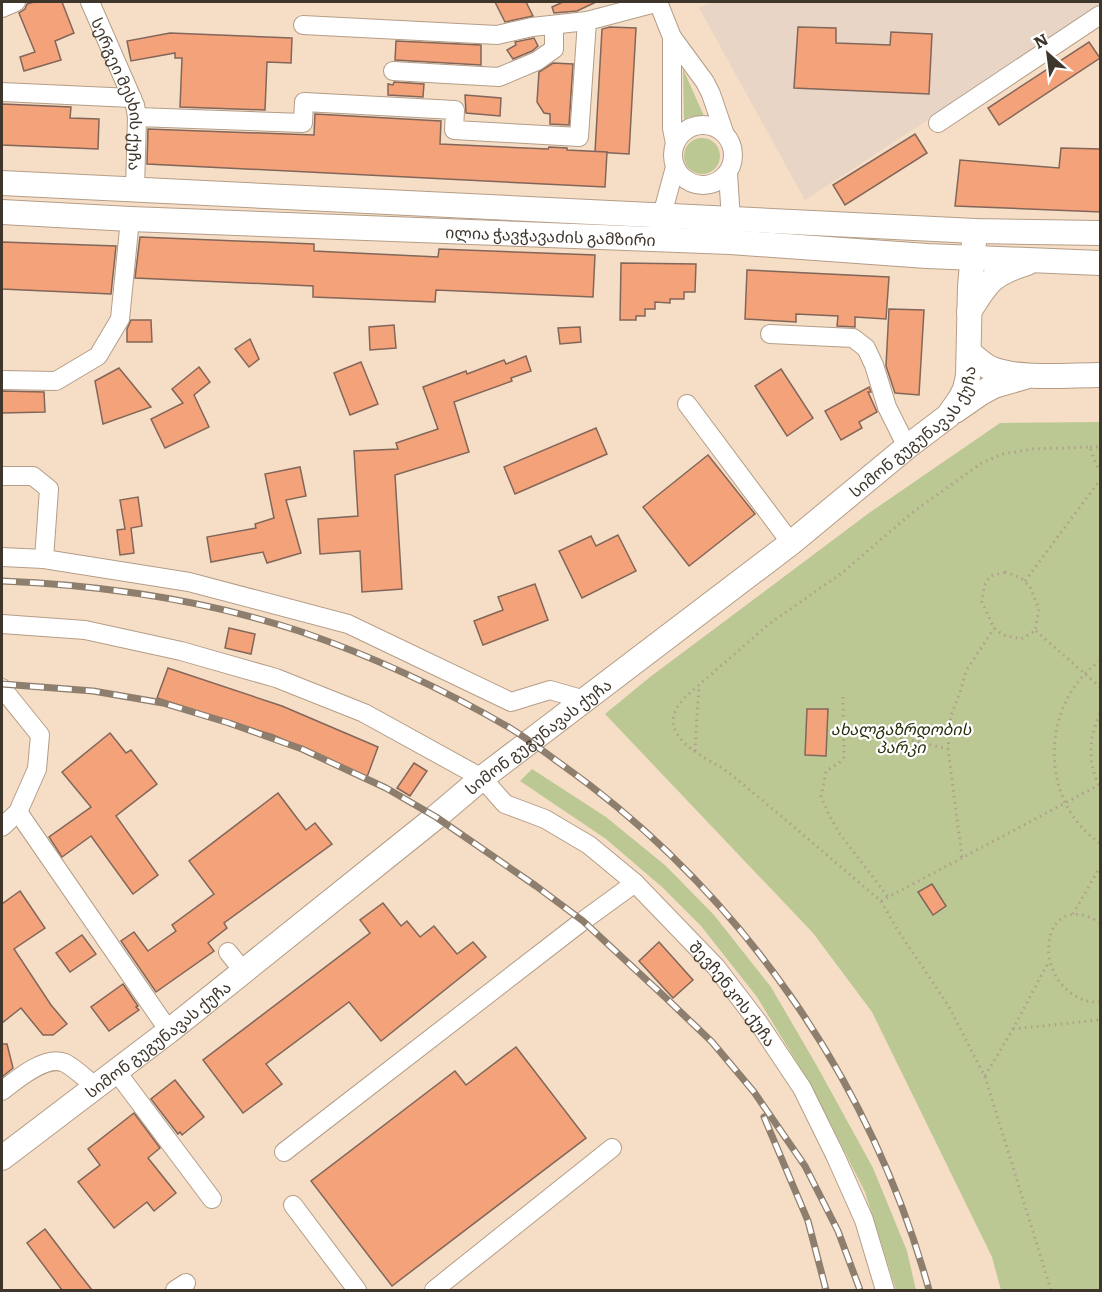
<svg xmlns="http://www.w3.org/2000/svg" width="1102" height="1292" font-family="Literata,'Noto Sans Georgian',serif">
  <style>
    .education { fill: #e8d5c5 }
    .green { fill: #bbc893 }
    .building { fill: #f4a279; stroke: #826659; stroke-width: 1.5 }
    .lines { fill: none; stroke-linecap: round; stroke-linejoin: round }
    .minor-casing { stroke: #b49d87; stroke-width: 20 }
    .major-casing { stroke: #b49d87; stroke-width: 26 }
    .path { stroke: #b19f8c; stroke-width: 3; stroke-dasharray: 1.5 4.5; stroke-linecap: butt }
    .minor { stroke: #fff; stroke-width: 18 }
    .major { stroke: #fff; stroke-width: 24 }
    .rail-casing { stroke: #8d7e6e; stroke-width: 7 }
    .rail { stroke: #fff; stroke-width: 4.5; stroke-dasharray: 14; stroke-linecap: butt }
    .labels { text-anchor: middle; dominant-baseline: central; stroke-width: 4.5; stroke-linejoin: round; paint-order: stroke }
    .street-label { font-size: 16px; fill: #3e352b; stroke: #fff }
    .park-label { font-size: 16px; font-style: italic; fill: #272e09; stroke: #fff }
  </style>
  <rect width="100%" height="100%" fill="#f6dec6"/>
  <path class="education" d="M711,2H1099L1100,8L805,200L699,8Z"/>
  <g class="green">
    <path d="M683,69L704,116L689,117L684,120Z"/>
    <circle cx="702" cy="156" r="18"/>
    <path d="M1100,422V1290H1001L992,1257L872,1012L813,933L605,714L650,677L869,513L1000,423Z"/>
    <path d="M532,769L606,817L666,866L714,915L771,987L817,1066L873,1168L907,1251L916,1290H896L865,1192L812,1087L757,997L701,926L662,887L606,839L520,781Z"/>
  </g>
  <g class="building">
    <path d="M34,2H62L74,33L55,41L61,60L24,71L20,57L35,52L19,13L25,9L27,4Z"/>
    <path d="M495,2H526L533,16L505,22Z"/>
    <path d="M563,2H596L577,11L554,13L552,7Z"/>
    <path d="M610,27L636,28L629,154L595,152L602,29Z"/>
    <path d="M798,27L836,28V43L890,45L891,32L932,34L929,94L794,88Z"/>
    <path d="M170,33L292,38L291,63L267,62L265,110L180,107L182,58H175V53L131,61L127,41Z"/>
    <path d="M534,38L538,46L532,51L513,59L507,50L516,45L515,42Z"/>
    <path d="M396,41L481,45V65L395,60Z"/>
    <path d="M1089,42L1100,58L999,125L988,108Z"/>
    <path d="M553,63L573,64L569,125L550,124V114L544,113L537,102L539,72Z"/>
    <path d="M394,82L424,84L423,97L388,95V84L393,85Z"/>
    <path d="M465,95L501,98L500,116L466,113Z"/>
    <path d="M2,104L71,107L70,118L99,119L98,149L2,145Z"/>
    <path d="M315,114L441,121L440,144L548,149L549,147L567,148V150L607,152L605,187L147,164L148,129L314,135Z"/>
    <path d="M915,134L927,153L845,205L833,185Z"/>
    <path d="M1061,148L1101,149V212L955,206L960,160L1059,168Z"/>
    <path d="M140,237L314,244V251L438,257L439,249L595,255L593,297L436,290L435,302L313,297V286L135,278Z"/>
    <path d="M2,242L116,246L111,294L2,289Z"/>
    <path d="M621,263L696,264L695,292H684V299H670V303L655,302V309H645V316H636V320H620Z"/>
    <path d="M747,270L889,277L886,319L855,317V327L837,326L838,316L796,314V322L745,319Z"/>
    <path d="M889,309L924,310L919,395L895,393L886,366Z"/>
    <path d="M131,320H151L152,342H127V329Z"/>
    <path d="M394,325L396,348L370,350L369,327Z"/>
    <path d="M580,327L581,342L560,344L558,328Z"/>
    <path d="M250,339L259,359L249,367L235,349Z"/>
    <path d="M526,356L531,371L511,378L512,381L454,402L469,452L395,475L402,589L362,592L360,551L320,554L318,519L358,516L354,451L398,449L396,443L438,429L423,387L466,371L467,374L504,360L506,364Z"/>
    <path d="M361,362L378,404L350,415L334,373Z"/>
    <path d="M199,367L210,382L194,395L209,427L165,448L151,419L183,403L172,389Z"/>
    <path d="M119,368L151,407L103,424L95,381Z"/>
    <path d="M781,369L813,418L787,436L755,386Z"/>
    <path d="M869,387L871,392H868L877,412L859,422L862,428L841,440L825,411Z"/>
    <path d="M2,391L44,392L45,412L2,413Z"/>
    <path d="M596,428L607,454L515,494L504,467Z"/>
    <path d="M708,455L755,514L689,566L643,507Z"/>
    <path d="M300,467L306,496L286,500L301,553L267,563L263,552L211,562L207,537L256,528L255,524L274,518L265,474Z"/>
    <path d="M138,497L142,526L131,528L134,553L120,555L117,530L125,529L120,500Z"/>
    <path d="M618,535L636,571L582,598L559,551L591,536L596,546Z"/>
    <path d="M535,584L548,620L483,645L474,621L503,610L498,597Z"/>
    <path d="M229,628L255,634L251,654L225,648Z"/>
    <path d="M168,668L282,706L378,747L367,777L273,735L157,698Z"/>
    <path d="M807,709H828L826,756L805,755Z"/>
    <path d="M110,733L126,753L131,750L157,784L116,816L158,875L133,894L91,836L62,857L49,837L91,807L62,772Z"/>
    <path d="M414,763L427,771L410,796L397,788Z"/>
    <path d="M278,793L306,830L315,823L332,844L224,923L227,928L208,943L214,951L156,992L121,941L134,932L148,951L176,931L172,925L214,894L189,861Z"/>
    <path d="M932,884L946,906L933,915L918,892Z"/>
    <path d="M20,891L45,928L14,949L51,1005L67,1024L53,1035H43L21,1008L2,1023V904Z"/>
    <path d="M383,903L401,926L407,921L420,937L434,926L457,954L473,942L486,957L381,1041L349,1002L266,1064L282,1084L243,1113L203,1060L370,933L360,920Z"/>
    <path d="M82,935L96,954L70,972L56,953Z"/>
    <path d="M659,942L693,980L673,998L639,961Z"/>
    <path d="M123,984L138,1006L136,1007L139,1010L109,1031L91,1007Z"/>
    <path d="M2,1044H7L13,1068L2,1077Z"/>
    <path d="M516,1047L586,1138L392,1286L311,1181L455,1071L466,1085Z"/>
    <path d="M175,1080L204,1117L182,1135L180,1132L178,1134L151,1099Z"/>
    <path d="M134,1113L160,1148L148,1158L176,1193L154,1211L147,1202L114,1228L78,1182L100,1165L88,1149Z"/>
    <path d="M45,1229L77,1271L92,1290H62L27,1243Z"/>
  </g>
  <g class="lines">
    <defs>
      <g id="minor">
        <path id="s1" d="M90,2L135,105L137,117L135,189"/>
        <path d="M658,2L672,37L705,82L711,94L724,132"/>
        <path d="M2,8L16,2"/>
        <path d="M303,25L497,35L532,27L587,21"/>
        <path d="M672,37V128L675,144"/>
        <path d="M393,71L499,77L537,61L554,49V25"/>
        <path d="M2,92L132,98"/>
        <path d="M137,117L303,123L304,102L455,110L454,130L579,137L587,21L659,2"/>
        <path d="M938,123L1100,15"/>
        <circle cx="703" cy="155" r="30"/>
        <path d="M728,174L731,219V231"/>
        <path d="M662,227V215L675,167"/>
        <path d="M770,334L853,338L866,348L874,365L887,407L907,447"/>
        <path d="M2,380L56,381L98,356L120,319L130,219"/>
        <path d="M687,404L791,543"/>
        <path d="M2,476H33L49,489L44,559L189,582L348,624L511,702L550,690L585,700"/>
        <path d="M2,557L44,559"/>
        <path id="s2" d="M2,624L85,630L181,651L276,678L364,713L482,778L505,804L545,819L589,845L635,883L716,967L758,1022L802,1088L835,1155L864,1220L885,1290"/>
        <path d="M2,688L40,735L37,769L18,812L2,827"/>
        <path d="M18,812L169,1031"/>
        <path d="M228,952L244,972"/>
        <path d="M116,1071L212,1199"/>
        <path d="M2,1091C16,1080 46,1054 65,1063C75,1068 87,1080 96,1087"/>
        <path d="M284,1152L580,923L635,883"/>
        <path d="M293,1205L357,1290"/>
        <path d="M175,1290L186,1283"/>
        <path d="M434,1290L612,1148"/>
      </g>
      <g id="major">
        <path d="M2,183L975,231L1100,233"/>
        <path id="s3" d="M2,212L130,219L730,242L927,256L1100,263"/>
        <path d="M969,312C988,281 992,274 1027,263"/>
        <path d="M969,352C976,358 983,365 992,369C1021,380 1069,375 1100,375"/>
        <path d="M955,411L981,393L994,386L1025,377"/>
        <path id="s4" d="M2,1158L169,1031L436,817L482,778L791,543L907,447L948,416L960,399L965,389L968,376L970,286L975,231"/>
      </g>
    </defs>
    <use href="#minor" class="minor-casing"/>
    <use href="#major" class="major-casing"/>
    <g class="path">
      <path d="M1090,447H1100"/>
      <path d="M1005,572L1021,578L1030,587L1039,609L1035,631L1021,639L1003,635L994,628L982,602L984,586L990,576Z"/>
      <path d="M1025,581L1100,480"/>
      <path d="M1036,631L1100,687"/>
      <path d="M1100,661C1040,703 1038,802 1100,843"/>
      <path d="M843,697L844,757L839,763L826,771L821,797L829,815L840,834L888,897"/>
      <path d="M1100,714C1088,738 1088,764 1100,788"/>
      <path d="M842,724L948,749"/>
      <path d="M695,751L699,685"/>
      <path d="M962,857L948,749L951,715L960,693L966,671L994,628"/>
      <path d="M881,901L1099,785"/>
      <path d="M1073,914L1100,867"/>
      <path d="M1100,923C1078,907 1052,913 1049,943C1045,973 1070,1004 1100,1002"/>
      <path d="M1013,1029L1100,1020"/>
      <path d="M985,1076L1013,1029L1049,961"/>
      <path d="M1051,1290L985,1077L948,1005L897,929L881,901C830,858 781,815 729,773C715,762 691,753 680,738C668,722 673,712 684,698L769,624L842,573L913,512L983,462L1003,454L1033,449L1090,447L1093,457L1100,471"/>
    </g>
    <use href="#minor" class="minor"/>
    <use href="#major" class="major"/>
    <defs>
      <g id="rail">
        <path d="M2,581C100,585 205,600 299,631C372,656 443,689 510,728C528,739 544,752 561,764C740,891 871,1080 929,1290"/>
        <path d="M2,684L93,691L163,703L229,723L302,749L386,788L436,817L536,886L583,921L667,999L712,1042L754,1092L805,1166L838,1231L860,1290"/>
        <path d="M764,1117L808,1221L826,1290"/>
      </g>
    </defs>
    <use href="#rail" class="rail-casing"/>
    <use href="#rail" class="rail"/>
  </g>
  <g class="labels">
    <g class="street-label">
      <text stroke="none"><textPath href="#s1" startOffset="98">სერგეი მესხის ქუჩა</textPath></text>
      <text stroke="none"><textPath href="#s3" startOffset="549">ილია ჭავჭავაძის გამზირი</textPath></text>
      <text stroke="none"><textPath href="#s4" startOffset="1168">სიმონ გუგუნავას ქუჩა</textPath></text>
      <text stroke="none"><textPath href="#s4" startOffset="682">სიმონ გუგუნავას ქუჩა</textPath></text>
      <text stroke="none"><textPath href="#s2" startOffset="846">შევჩენკოს ქუჩა</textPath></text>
      <text stroke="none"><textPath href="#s4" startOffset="196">სიმონ გუგუნავას ქუჩა</textPath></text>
    </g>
    <g class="park-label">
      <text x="901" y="728">ახალგაზრდობის<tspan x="901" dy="18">პარკი</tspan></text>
    </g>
  </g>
  <rect width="1102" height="1292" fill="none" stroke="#3e352b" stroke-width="6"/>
  <g transform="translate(1048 54) rotate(332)" stroke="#ffffff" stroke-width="4.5" paint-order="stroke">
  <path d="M0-4.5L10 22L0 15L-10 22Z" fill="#3e352b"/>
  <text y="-9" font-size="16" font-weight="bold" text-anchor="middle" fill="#3e352b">N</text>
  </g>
</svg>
